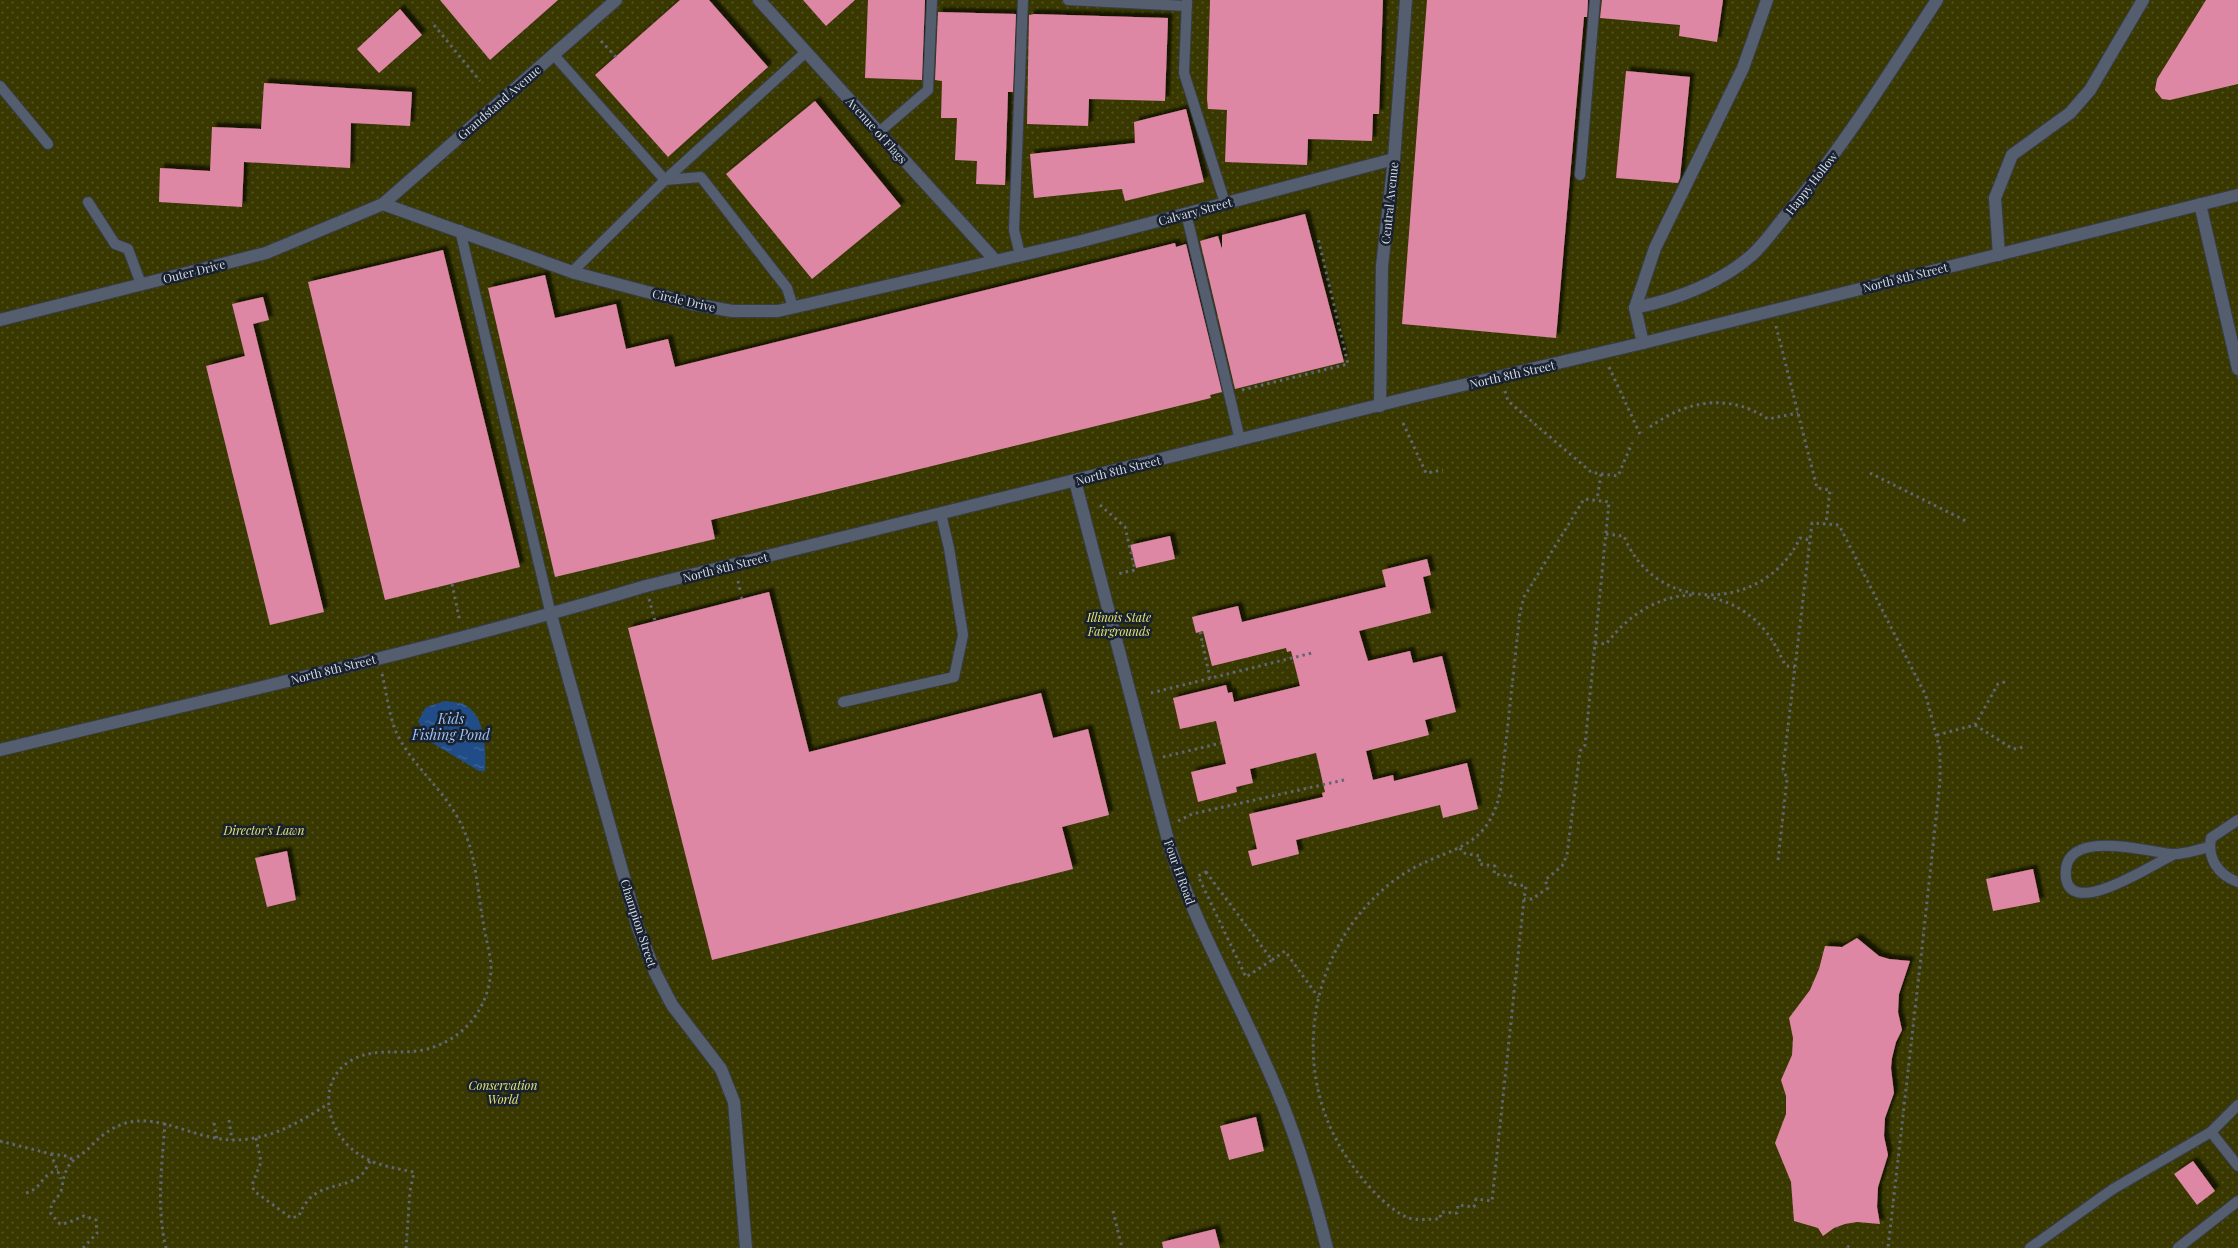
<svg xmlns="http://www.w3.org/2000/svg" width="2238" height="1248" font-family="'Playfair Display',serif">
  <style>
    .park { fill: url(#park-dots) }
    .water { fill: url(#water-ripples) }
    .building { fill: #dd87a5; filter: url(#shadow) }
    .lines { fill: none; stroke-linecap: round; stroke-linejoin: round }
    .lane-casing { stroke: #373d49; stroke-width: 12 }
    .street-casing { stroke: #373d49; stroke-width: 14 }
    .path { stroke: #5f6672; stroke-width: 3; stroke-dasharray: 2.5 4; stroke-linecap: butt }
    .lane { stroke: #545e6e; stroke-width: 10 }
    .street { stroke: #545e6e; stroke-width: 12 }
    .labels { text-anchor: middle; dominant-baseline: central; stroke-width: 5; stroke-linejoin: round; paint-order: stroke }
    .street-label { font-size: 12px; fill: #d7dde6; stroke: #19212f }
    .park-label { font-size: 12px; font-style: italic; fill: #e6e872; stroke: #19212f }
    .water-label { font-size: 14px; font-style: italic; fill: #9fc5f9; stroke: #19212f }
  </style>
  <defs>
    <pattern id="park-dots" width="8" height="8" patternUnits="userSpaceOnUse" patternTransform="scale(1.25)"><rect width="8" height="8" fill="#383800"/><path d="M2 2h.1M6 6h.1" fill="none" stroke="#545425" stroke-width="1.8" stroke-linecap="round"/></pattern>
    <pattern id="water-ripples" width="26" height="14" patternUnits="userSpaceOnUse" patternTransform="scale(1.25)"><rect width="26" height="14" fill="#204d88"/><path d="M2 4q2-2 4 0t4 0M15 11q2-2 4 0t4 0" fill="none" stroke="#406699"/></pattern>
    <filter id="shadow"><feDropShadow dx="4.5" dy="-4.5" stdDeviation="1" flood-color="#0009"/></filter>
  </defs>
  <rect width="100%" height="100%" fill="#19212f"/>
  <rect class="park" x="0" y="0" width="2238" height="1248"/>
  <path class="water" d="M445,701C451,702 460,702 465,705C486,716 486,751 485,771H479L429,741L418,721L426,707Z"/>
  <g class="building">
    <path d="M440,0H558L490,60Z"/>
    <path d="M680,0H709L768,67L668,157L595,75Z"/>
    <path d="M803,0H855L826,26Z"/>
    <path d="M868,0H925L922,80L865,78Z"/>
    <path d="M1210,0H1383L1379,114H1373L1372,141L1308,139L1307,165L1225,162L1227,110L1208,109L1207,99Z"/>
    <path d="M1427,0H1588L1587,17H1584L1556,338L1402,324Z"/>
    <path d="M1602,0H1723L1717,42L1679,36L1680,25L1600,18Z"/>
    <path d="M2206,0H2238V84L2170,100L2162,99L2155,90L2157,79Z"/>
    <path d="M400,9L422,35L379,73L357,49Z"/>
    <path d="M938,12L1016,14L1013,92H1008L1005,185L976,184L977,161L955,160L957,118H941L942,81L935,80Z"/>
    <path d="M1034,14L1168,18L1165,101L1089,99L1088,126L1027,124L1029,15Z"/>
    <path d="M1626,71L1690,77L1680,178L1678,183L1616,178Z"/>
    <path d="M264,83L412,92L410,126L351,123L350,168L244,162L242,207L159,202L160,168L210,171L212,127L261,129Z"/>
    <path d="M815,101L901,206L812,279L726,174Z"/>
    <path d="M1186,109L1204,182L1125,201L1122,189L1034,198L1030,154L1135,143L1134,122Z"/>
    <path d="M1305,214L1344,362L1235,389L1200,241L1218,236L1222,249V235Z"/>
    <path d="M1175,243L1176,247L1186,244L1222,392L1210,395L1211,398L711,520L715,539L555,577L488,288L545,275L555,318L616,304L626,349L668,339L675,367Z"/>
    <path d="M443,250L520,567L385,600L308,282Z"/>
    <path d="M263,297L269,320L253,324L324,612L270,625L206,366L245,356L232,304Z"/>
    <path d="M1170,536L1175,559L1136,568L1130,545Z"/>
    <path d="M1427,559L1431,575L1423,577L1431,613L1359,631L1368,661L1410,651L1413,663L1442,656L1456,712L1425,720L1429,735L1366,751L1373,780L1393,775L1394,781L1467,763L1478,809L1443,818L1440,805L1296,840L1299,854L1252,866L1248,851L1257,849L1249,814L1323,797L1322,793L1325,792L1316,753L1250,769L1253,783L1236,787L1237,792L1198,802L1191,772L1226,764L1216,721L1180,729L1173,698L1226,685L1228,693L1232,692L1234,702L1300,686L1291,651L1287,652L1286,648L1212,666L1203,631L1196,633L1192,617L1238,606L1242,622L1386,587L1382,570Z"/>
    <path d="M769,592L809,752L1041,693L1053,738L1088,729L1109,815L1062,827L1073,869L712,960L628,628Z"/>
    <path d="M287,851L296,900L267,907L255,858Z"/>
    <path d="M2033,869L2040,902L1993,911L1986,879Z"/>
    <path d="M1857,938L1879,956L1889,959L1910,961L1899,994L1898,1012L1902,1030L1896,1042L1892,1058L1891,1068L1894,1093L1885,1118L1884,1136L1888,1155L1878,1187L1877,1207L1880,1224L1857,1222L1845,1224L1834,1228L1823,1236L1818,1228L1794,1221L1791,1182L1775,1143L1786,1114V1096L1781,1080L1792,1055L1793,1038L1789,1018L1810,990L1819,969L1825,946L1842,947Z"/>
    <path d="M1256,1117L1264,1151L1229,1160L1220,1126Z"/>
    <path d="M2193,1161L2215,1191L2197,1205L2174,1174Z"/>
    <path d="M1215,1229L1220,1248H1163L1162,1242Z"/>
  </g>
  <g class="lines">
    <defs>
      <g id="lane">
        <path d="M1068,0L1187,6"/>
        <path d="M1187,0L1184,73L1225,203"/>
        <path d="M553,54L665,180L701,177L787,288L793,307"/>
        <path d="M0,86L48,144"/>
        <path d="M879,132L928,90L932,0"/>
        <path d="M1580,175L1595,0"/>
        <path d="M88,202L115,244L128,249L141,284"/>
        <path d="M1186,213L1240,440"/>
        <path d="M460,230L551,615"/>
        <path d="M1020,255L1014,230L1023,0"/>
        <path d="M572,272L665,180L806,52"/>
        <path d="M843,702L954,677L963,635L949,548L941,514"/>
        <path d="M2238,820L2211,838C2207,858 2218,875 2238,882"/>
        <path d="M2175,854C2154,863 2072,919 2066,878C2060,826 2146,852 2172,854C2184,855 2198,849 2210,847"/>
        <path d="M2211,1132L2238,1166"/>
        <path d="M2030,1248L2113,1189L2211,1132L2238,1105"/>
        <path d="M2178,1248L2238,1201"/>
      </g>
      <g id="street">
        <path d="M759,0L995,260"/>
        <path d="M383,204L575,273L693,304L732,311H778L1078,242L1394,159"/>
        <path d="M2200,204L2238,369"/>
        <path d="M1999,255L1995,198L2012,155L2070,113L2090,90L2143,0"/>
        <path d="M1635,308C1677,299 1719,284 1752,255C1765,243 1775,228 1786,215C1843,148 1889,73 1937,0"/>
        <path d="M0,320L266,253L383,204L616,0"/>
        <path d="M1643,343L1635,308L1655,248L1743,68L1767,0"/>
        <path d="M1380,406L1382,266L1394,159L1406,0"/>
        <path d="M1075,481L1170,848C1197,929 1240,1003 1273,1081C1296,1134 1313,1192 1327,1248"/>
        <path d="M551,615L638,928L655,972L672,1005L721,1069L734,1102L746,1248"/>
        <path d="M0,750C216,697 433,650 646,586L1416,396L1643,343L2238,195"/>
      </g>
    </defs>
    <use href="#lane" class="lane-casing"/>
    <use href="#street" class="street-casing"/>
    <g class="path">
      <path d="M434,25L480,81"/>
      <path d="M601,41L616,57"/>
      <path d="M1776,326L1817,488L1830,490L1826,524"/>
      <path d="M1609,367L1640,434"/>
      <path d="M1242,390L1348,364L1318,238"/>
      <path d="M1505,391L1508,401L1591,472L1601,474L1597,500"/>
      <path d="M1403,423L1426,473L1443,470"/>
      <path d="M1650,427C1687,400 1729,393 1768,419L1798,413"/>
      <path d="M1870,473L1966,521"/>
      <path d="M1601,474L1618,476L1632,443"/>
      <path d="M1100,505L1125,527L1135,570L1117,574"/>
      <path d="M1606,534L1624,536C1655,615 1765,613 1800,538L1809,540"/>
      <path d="M738,581L740,590"/>
      <path d="M452,584L460,622"/>
      <path d="M741,597L742,599"/>
      <path d="M1707,597C1734,601 1759,618 1773,642C1778,649 1781,658 1786,666L1795,667"/>
      <path d="M649,599L655,621"/>
      <path d="M1200,632L1210,678"/>
      <path d="M1595,643L1606,644C1628,616 1656,596 1693,595"/>
      <path d="M382,674C387,694 389,718 398,736C414,767 444,790 460,822C478,856 477,895 485,932C487,944 491,956 491,969C489,1012 459,1045 417,1051C393,1054 372,1048 350,1061C315,1083 327,1132 357,1153C373,1165 394,1168 414,1172L410,1191L406,1248"/>
      <path d="M1151,693L1312,653"/>
      <path d="M1975,725L2013,749L2024,747"/>
      <path d="M1937,735L1975,725L1998,684L2008,681"/>
      <path d="M1163,757L1221,743"/>
      <path d="M1178,821L1192,814L1344,780"/>
      <path d="M1460,848L1463,853L1480,856L1479,864L1495,866L1494,874L1511,876L1510,884L1526,886L1524,899L1492,1201L1476,1199L1474,1207L1458,1205L1457,1213L1441,1212L1440,1219C1430,1219 1415,1221 1406,1217C1384,1206 1363,1181 1350,1162C1286,1072 1308,944 1396,879C1442,845 1488,857 1501,788L1520,612L1524,597L1584,499L1609,502L1585,745L1580,751L1567,855L1562,866L1545,880L1548,888L1532,899H1524"/>
      <path d="M1778,860L1787,779L1783,769L1812,523L1839,525L1926,696L1940,750V781L1922,948L1888,1248"/>
      <path d="M1206,872L1272,960L1246,977L1198,876Z"/>
      <path d="M1272,960L1285,951L1318,997"/>
      <path d="M229,1120L232,1140"/>
      <path d="M165,1123C162,1165 156,1207 166,1248"/>
      <path d="M214,1123L217,1140"/>
      <path d="M256,1138L261,1162L252,1185L254,1191L291,1218L299,1216C315,1172 358,1198 370,1160"/>
      <path d="M0,1141L51,1154L61,1179"/>
      <path d="M51,1154L66,1156L74,1160"/>
      <path d="M26,1193C43,1188 39,1176 58,1170"/>
      <path d="M1113,1211L1122,1248"/>
      <path d="M1847,1246L1850,1248"/>
      <path d="M83,1248L97,1233L96,1220L84,1216L67,1223L60,1224L51,1214C49,1203 57,1200 61,1191C63,1183 63,1177 67,1169C72,1158 83,1155 91,1146C145,1089 187,1148 248,1139C279,1135 303,1120 328,1104"/>
    </g>
    <use href="#lane" class="lane"/>
    <use href="#street" class="street"/>
  </g>
  <g class="labels">
    <g class="street-label">
      <text transform="translate(499 102) rotate(-41)">Grandstand Avenue</text>
      <text transform="translate(877 130) rotate(48)">Avenue of Flags</text>
      <text transform="translate(1811 183) rotate(-52)">Happy Hollow</text>
      <text transform="translate(1389 203) rotate(-84)">Central Avenue</text>
      <text transform="translate(1195 211) rotate(-15)">Calvary Street</text>
      <text transform="translate(194 271) rotate(-14)">Outer Drive</text>
      <text transform="translate(1905 277) rotate(-14)">North 8th Street</text>
      <text transform="translate(684 300) rotate(13)">Circle Drive</text>
      <text transform="translate(1512 374) rotate(-13)">North 8th Street</text>
      <text transform="translate(1118 470) rotate(-14)">North 8th Street</text>
      <text transform="translate(725 567) rotate(-14)">North 8th Street</text>
      <text transform="translate(333 669) rotate(-14)">North 8th Street</text>
      <text transform="translate(1180 872) rotate(70)">Four H Road</text>
      <text transform="translate(639 923) rotate(72)">Champion Street</text>
    </g>
    <g class="park-label">
      <text x="1119" y="617">Illinois State<tspan x="1119" dy="14">Fairgrounds</tspan></text>
      <text x="264" y="830">Director's Lawn</text>
      <text x="503" y="1085">Conservation<tspan x="503" dy="14">World</tspan></text>
    </g>
    <g class="water-label">
      <text x="451" y="718">Kids<tspan x="451" dy="16">Fishing Pond</tspan></text>
    </g>
  </g>
</svg>
